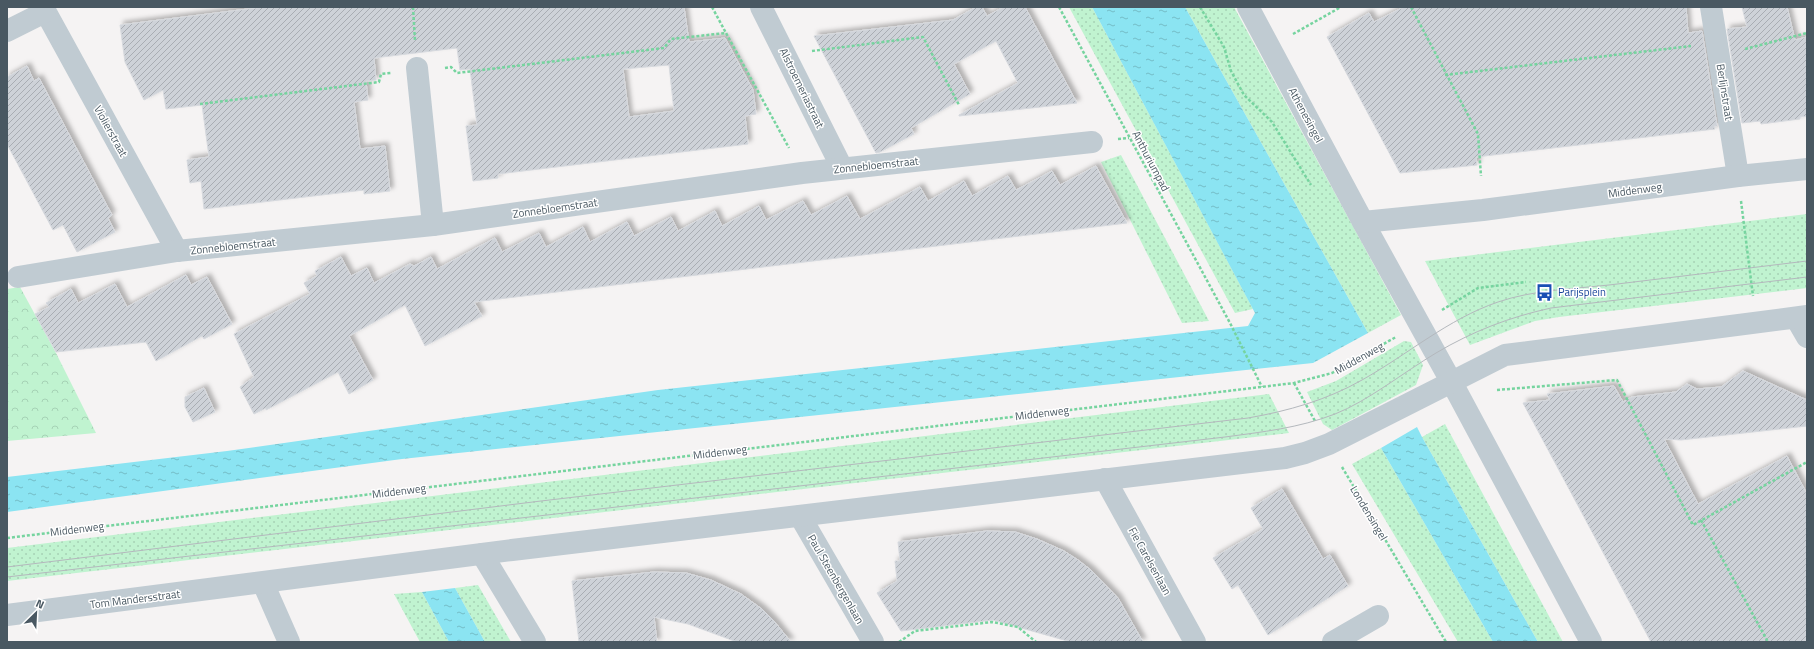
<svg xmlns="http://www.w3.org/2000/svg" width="1814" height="649" font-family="'Titillium Web',sans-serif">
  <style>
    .grass { fill: url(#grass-dots) }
    .forest { fill: url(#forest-crowns) }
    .water { fill: url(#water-ripples) }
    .building { fill: url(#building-hatch); stroke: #d6d9de; fill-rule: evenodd; filter: url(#shadow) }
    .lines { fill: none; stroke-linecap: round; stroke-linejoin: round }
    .path { stroke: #76d49f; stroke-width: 2.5; stroke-dasharray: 3 2; stroke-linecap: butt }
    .minor { stroke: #c0cbd2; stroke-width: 22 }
    .tram { stroke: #b4b8bd; stroke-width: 1 }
    .labels { text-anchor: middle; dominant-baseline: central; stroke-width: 3; stroke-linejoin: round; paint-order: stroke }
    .street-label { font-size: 11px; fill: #495862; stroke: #fff }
    .transit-label { font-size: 11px; fill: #164399; stroke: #fff; text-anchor: start }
  </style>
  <defs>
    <pattern id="grass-dots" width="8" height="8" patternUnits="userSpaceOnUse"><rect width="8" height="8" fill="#c0f3d0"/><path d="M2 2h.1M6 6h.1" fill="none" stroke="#a6d2b5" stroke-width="1.8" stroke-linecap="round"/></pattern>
    <pattern id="forest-crowns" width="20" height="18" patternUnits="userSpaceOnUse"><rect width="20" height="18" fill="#c0f3d0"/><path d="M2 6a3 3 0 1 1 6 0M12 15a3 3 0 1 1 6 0" fill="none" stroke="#a6d2b5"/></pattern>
    <pattern id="water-ripples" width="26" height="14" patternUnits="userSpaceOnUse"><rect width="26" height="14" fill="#8be4f2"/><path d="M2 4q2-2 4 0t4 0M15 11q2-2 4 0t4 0" fill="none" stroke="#74bcc7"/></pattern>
    <pattern id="building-hatch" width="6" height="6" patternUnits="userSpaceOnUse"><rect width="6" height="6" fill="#ced2d8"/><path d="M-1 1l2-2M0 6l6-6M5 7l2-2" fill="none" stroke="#a9adb3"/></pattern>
    <filter id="shadow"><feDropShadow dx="3.5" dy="-3.5" stdDeviation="2" flood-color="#0004"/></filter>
  </defs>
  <rect width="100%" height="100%" fill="#f5f3f3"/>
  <g class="grass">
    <path d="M1069,7H1092L1253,309L1235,313Z"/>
    <path d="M1185,7H1234L1401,315L1368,333Z"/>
    <path d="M1121,155L1209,321L1182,323L1101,162Z"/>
    <path d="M1807,214V288L1559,317L1535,321L1470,345L1425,261Z"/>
    <path d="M1404,341L1411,342L1423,365L1416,385L1332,430L1323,424L1307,392L1336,381Z"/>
    <path d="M1269,394L1289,433L7,581V548Z"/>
    <path d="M1445,424L1563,642H1538L1422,437Z"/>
    <path d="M1381,448L1493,642H1458L1352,464Z"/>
    <path d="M478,585L511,642H485L455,588Z"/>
    <path d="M422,592L449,642H420L394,594Z"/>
  </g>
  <path class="forest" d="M20,287L56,353L96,433L7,441V289Z"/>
  <g class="water">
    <path d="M1092,7H1185L1368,333L1313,363L402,459L7,512V477L227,451L658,390L1248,326L1255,313Z"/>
    <path d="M1417,427L1422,437L1538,642H1493L1381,448Z"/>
    <path d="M455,588L485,642H449L422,592Z"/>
  </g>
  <g class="building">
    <path d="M264,7H684L689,42L725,38L753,90L756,114L745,116L748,144L498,174V178L473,181L466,126L477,125L470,69L460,70L457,48L374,58L376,80L366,81L368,100L354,102L360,149L385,146L390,191L364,194V190L204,209L201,181L190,183L187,160L209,157L202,105L166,109L163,90L144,100L125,62L120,25ZM669,65L674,111L629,117L623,69Z"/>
    <path d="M976,7H982L987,16L1004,7H1025L1077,103L959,116V115L1018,83L996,41L954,64L970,94L911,128L914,134L880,152L876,153L814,36L953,20Z"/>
    <path d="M1404,7H1686L1688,33L1702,31L1717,126H1714L1715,129L1476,157L1477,165L1400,173L1327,37L1369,13L1374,22Z"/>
    <path d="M1742,7H1787L1795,40L1807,37V116L1800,117V119L1761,124L1760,121L1742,123L1727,29L1747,27Z"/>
    <path d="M27,66L34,81L39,78L112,215L108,218L115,232L77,252L63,225L53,230L7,144V77Z"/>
    <path d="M1096,166L1127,223L474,302L482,316L425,346L405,305L349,336L373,380L349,394L338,372L266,410V408L254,414L240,387L254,377L234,334L310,294L304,283L317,276L315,271L341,257L351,276L367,268L374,283L410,264L414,266L431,257L437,269L495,238L502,252L539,233L546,247L583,227L590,242L627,222L634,236L671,217L678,231L715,211L722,226L759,206L766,220L803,201L811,215L847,196L860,219L920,187L928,201L964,181L972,196L1008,176L1016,190L1052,171L1060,185Z"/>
    <path d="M186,275L191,285L207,277L232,324L204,339L202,336L156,361L146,342L56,352L35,314L49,307L46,303L71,289L78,303L115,284L127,307Z"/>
    <path d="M1743,371L1807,400V426L1681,440L1664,439L1698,504L1787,456L1807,494V642H1651L1523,403L1550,400L1547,394L1614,386L1623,402L1632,397L1676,392L1687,384L1697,389L1721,387Z"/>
    <path d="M204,388L215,412L193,422L185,407V397Z"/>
    <path d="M1282,489L1323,559L1330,555L1348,586L1268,635L1238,585L1232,589L1213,558L1263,529L1251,508Z"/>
    <path d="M987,531L1015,532L1037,539L1064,551L1078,560L1091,570L1118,598L1143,642H1071L993,620L901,631L877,593L897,581L895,561H900L898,542Z"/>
    <path d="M654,572L686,573L711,580L741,594L762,609L774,621L791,642H737L688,624L654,617L657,642H579L572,581Z"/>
  </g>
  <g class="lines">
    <g class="path">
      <path d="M413,7L415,41"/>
      <path d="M712,7L726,33"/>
      <path d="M1059,7L1230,323L1262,387"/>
      <path d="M1200,7L1224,47L1231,71L1244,95L1272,122L1311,185"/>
      <path d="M1411,7L1478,134L1481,176"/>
      <path d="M1293,34L1341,7"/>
      <path d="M1745,49L1807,33"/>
      <path d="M812,51L923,37L959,105"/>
      <path d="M445,68L451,67L457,73L664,48L671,39L726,33L789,148"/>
      <path d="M1445,75L1691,46"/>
      <path d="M200,104L379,82L381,74L391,73"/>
      <path d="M1118,139L1129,138"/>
      <path d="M1741,201L1753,296"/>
      <path d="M1442,310L1478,288L1526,282"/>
      <path d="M1294,383L1315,421"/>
      <path d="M1497,390L1617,380L1693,525L1807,462"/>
      <path d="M1342,467L1446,642"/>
      <path d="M1701,520L1768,642"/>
      <path d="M7,538L1294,383L1332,373L1396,337"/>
      <path d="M899,642L915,631L992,622L1018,627L1036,642"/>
    </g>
    <g class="minor">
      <path d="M43,7L177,251"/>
      <path d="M761,7L842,168"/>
      <path d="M1248,7L1363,222L1458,394L1591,642"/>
      <path d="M1711,7L1738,176"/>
      <path d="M7,31L45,12"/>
      <path d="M417,68L433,225"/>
      <path d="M1363,222L1483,210L1738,176L1807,169"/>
      <path d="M18,277L177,251L433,225L802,173L1092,142"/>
      <path d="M1796,318L1807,337"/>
      <path d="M1105,479L1195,642"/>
      <path d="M800,516L873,642"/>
      <path d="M482,554L535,642"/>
      <path d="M263,583L289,642"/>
      <path d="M7,615L512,550L1285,458L1305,453L1329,444L1505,355L1807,316"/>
      <path d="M1333,642L1378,616"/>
    </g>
    <g class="tram">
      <path d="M7,567L541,501L1248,418C1288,411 1327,400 1362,380C1407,355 1448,319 1498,302C1533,290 1572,289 1609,285C1675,277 1741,269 1807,261"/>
      <path d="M7,577L1113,450C1150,446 1188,441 1225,437C1262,432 1299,428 1335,414C1368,401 1404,372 1436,353C1473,331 1510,317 1551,308L1807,277"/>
    </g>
  </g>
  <defs>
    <symbol id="bus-bare" viewBox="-9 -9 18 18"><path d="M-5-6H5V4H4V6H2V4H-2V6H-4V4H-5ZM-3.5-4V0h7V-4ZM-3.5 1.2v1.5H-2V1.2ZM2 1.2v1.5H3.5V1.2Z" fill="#1a4fb4" stroke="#fff" stroke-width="2.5" paint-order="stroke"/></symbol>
  </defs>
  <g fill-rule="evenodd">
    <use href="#bus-bare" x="1532" y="280" width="25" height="25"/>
  </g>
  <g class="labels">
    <g class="street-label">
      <text transform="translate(802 88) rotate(64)">Alstroemeriastraat</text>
      <text transform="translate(1725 92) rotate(81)">Berlijnstraat</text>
      <text transform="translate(1306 115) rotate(62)">Athenesingel</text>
      <text transform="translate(111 131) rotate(61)">Violierstraat</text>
      <text transform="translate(1151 161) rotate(62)">Anthuriumpad</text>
      <text transform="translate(876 165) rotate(-6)">Zonnebloemstraat</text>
      <text transform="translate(1635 190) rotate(-8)">Middenweg</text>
      <text transform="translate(555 208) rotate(-8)">Zonnebloemstraat</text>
      <text transform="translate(233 246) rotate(-6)">Zonnebloemstraat</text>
      <text transform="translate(1359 358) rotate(-29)">Middenweg</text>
      <text transform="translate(1042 413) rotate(-7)">Middenweg</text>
      <text transform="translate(720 452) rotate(-7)">Middenweg</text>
      <text transform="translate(399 491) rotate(-7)">Middenweg</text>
      <text transform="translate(1369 513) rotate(59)">Londensingel</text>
      <text transform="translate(77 529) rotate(-7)">Middenweg</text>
      <text transform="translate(1150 561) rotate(61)">Fie Carelsenlaan</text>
      <text transform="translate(836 579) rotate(60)">Paul Steenbergenlaan</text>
      <text transform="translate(135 599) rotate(-7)">Tom Mandersstraat</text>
    </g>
    <g class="transit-label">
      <text x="1558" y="292">Parijsplein</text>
    </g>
  </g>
  <rect width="1814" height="649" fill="none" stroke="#495862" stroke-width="16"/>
  <g transform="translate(36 613) rotate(24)" stroke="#ffffff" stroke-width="3" paint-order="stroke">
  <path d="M0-3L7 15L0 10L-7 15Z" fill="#495862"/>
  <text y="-6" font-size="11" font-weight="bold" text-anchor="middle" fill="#495862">N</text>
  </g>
</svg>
